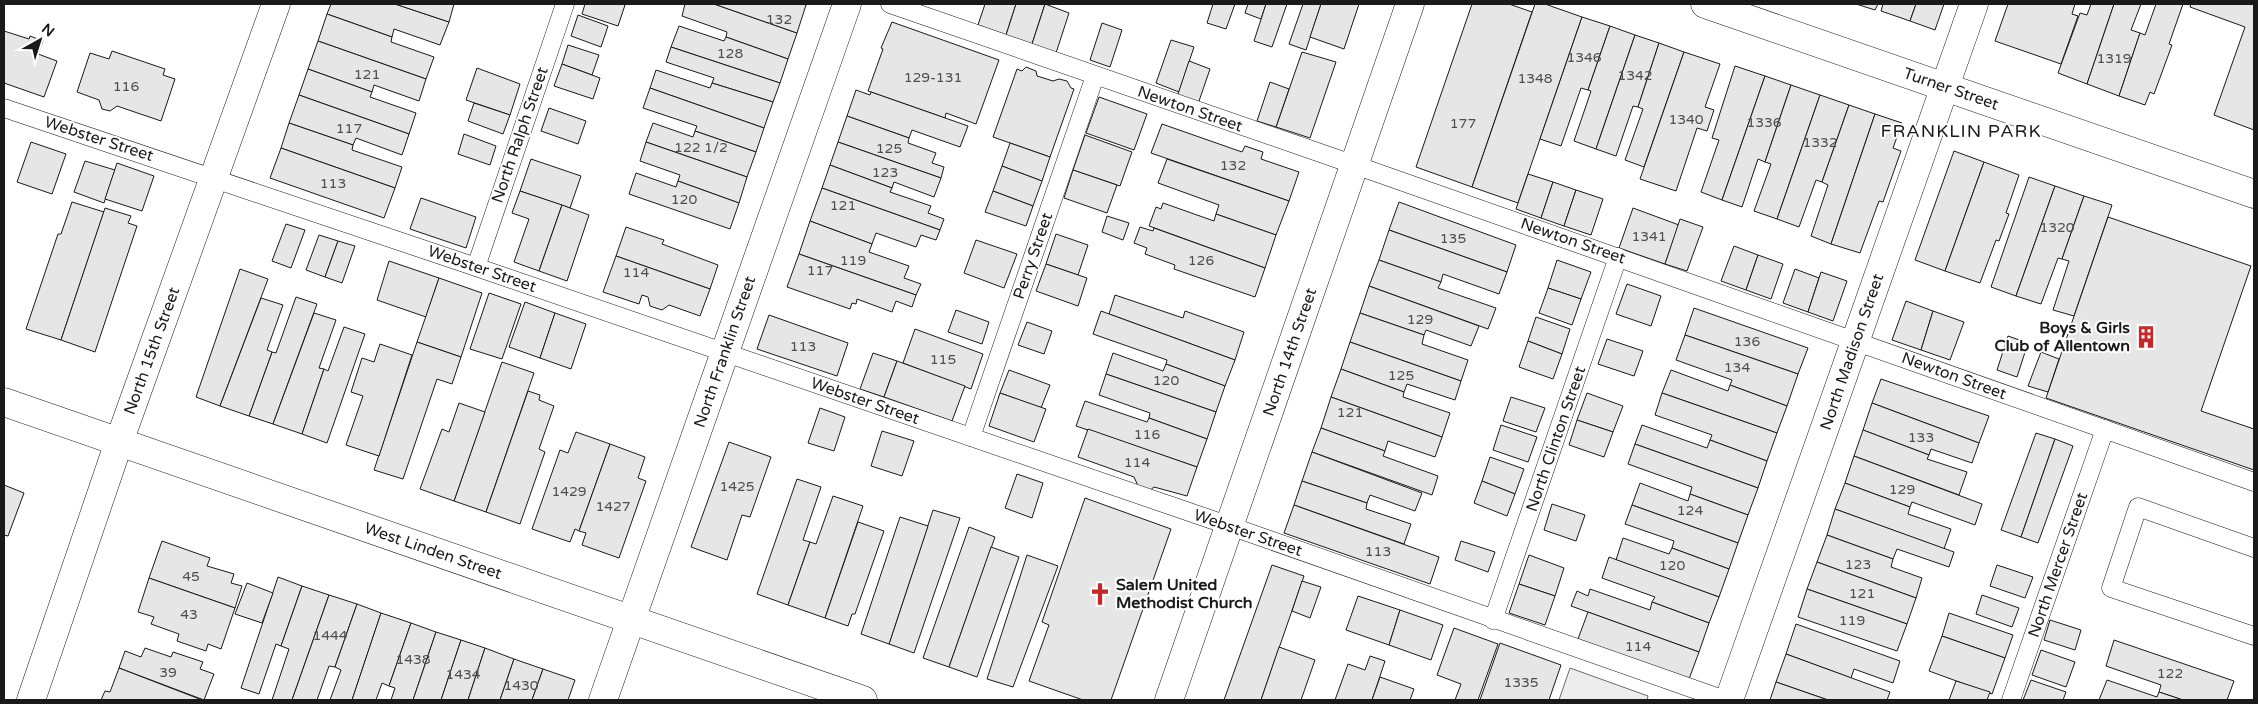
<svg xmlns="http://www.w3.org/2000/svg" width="2258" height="704" font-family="'Varela Round',sans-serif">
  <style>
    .parking { fill: #ededed; stroke: #6a6a6a }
    .building { fill: #e6e6e6; stroke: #1a1a1a }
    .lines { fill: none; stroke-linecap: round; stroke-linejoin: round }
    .lane-casing { stroke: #1a1a1a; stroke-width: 19 }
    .street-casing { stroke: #1a1a1a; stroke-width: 29 }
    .secondary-casing { stroke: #1a1a1a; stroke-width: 29 }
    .lane { stroke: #fff; stroke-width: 18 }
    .street { stroke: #fff; stroke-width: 28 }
    .secondary { stroke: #fff; stroke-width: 28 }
    .labels { text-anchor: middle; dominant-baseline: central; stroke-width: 4; stroke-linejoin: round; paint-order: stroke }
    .number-label { font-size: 14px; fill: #4d4d4d }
    .street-label { font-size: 16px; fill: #1a1a1a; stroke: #fff }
    .poi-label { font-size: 16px; font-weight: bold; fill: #1a1a1a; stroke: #fff; text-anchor: end }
    .neighbourhood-label { font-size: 18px; letter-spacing: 1px; fill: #1a1a1a; stroke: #fff }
  </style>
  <rect width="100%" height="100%" fill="#fff"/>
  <path class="parking" d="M1570,668L1648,696L1647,700H1559Z"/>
  <g class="building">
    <path d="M331,4H395L449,22L440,45L394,29L392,37L327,14Z"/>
    <path d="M395,4H454L449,22Z"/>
    <path d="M585,4H622L625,5L618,26L582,14Z"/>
    <path d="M685,4H714L797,33L788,59L726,37L727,32L682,16Z"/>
    <path d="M714,4H804L806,5L797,33Z"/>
    <path d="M985,4H1016L1006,35L978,25Z"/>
    <path d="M1016,4H1045L1032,44L1006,35Z"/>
    <path d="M1045,4L1069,13L1056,53L1032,44Z"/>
    <path d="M1213,4H1235L1226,29L1207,23Z"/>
    <path d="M1248,4H1266L1261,19L1245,13Z"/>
    <path d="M1266,4H1287L1272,47L1254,41Z"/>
    <path d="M1303,4H1321L1306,50L1289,44Z"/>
    <path d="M1321,4H1359L1344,49L1310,37Z"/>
    <path d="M1472,4H1509L1532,12L1472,187L1416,167Z"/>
    <path d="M1535,4H1545L1582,17L1518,203L1472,187Z"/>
    <path d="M1856,4H1878L1875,10Z"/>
    <path d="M1883,4H1916L1910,21L1881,11Z"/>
    <path d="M1916,4H1944L1935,30L1910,21Z"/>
    <path d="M2008,4H2075L2072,14L2078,16L2061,64L1995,41Z"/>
    <path d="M2091,4H2114L2087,84L2058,73L2080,13L2087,15Z"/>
    <path d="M2114,4H2141L2131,30L2140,33L2119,96L2087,84Z"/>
    <path d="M2156,4H2183L2169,44L2172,45L2154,94L2150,92L2145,105L2119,96L2140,33L2145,35Z"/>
    <path d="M2191,4H2254V130L2214,115L2245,27L2190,7Z"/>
    <path d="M327,14L392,37L391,42L434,57L426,79L318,41Z"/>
    <path d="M578,15L608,26L601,47L571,36Z"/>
    <path d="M1582,17L1610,26L1588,90L1581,88L1561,146L1540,139Z"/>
    <path d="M892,22L999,60L976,124L946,113L945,118L868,91L883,49L881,48Z"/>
    <path d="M1102,23L1122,30L1110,67L1090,60Z"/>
    <path d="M679,26L724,41L726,37L788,59L780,83L671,47Z"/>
    <path d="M1610,26L1635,35L1596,149L1574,141L1591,91L1588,90Z"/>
    <path d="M4,31L29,39L30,36L43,41L38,54L57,61L44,97L4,83Z"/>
    <path d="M1635,35L1659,43L1638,107L1633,106L1616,156L1596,149Z"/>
    <path d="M1171,40L1194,47L1179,92L1156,83Z"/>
    <path d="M318,41L426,79L419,101L374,85L372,92L308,69Z"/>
    <path d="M1659,43L1684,52L1644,167L1625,160L1643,109L1638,107Z"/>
    <path d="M568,45L599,55L592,75L562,64Z"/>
    <path d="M671,47L780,83L773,102L712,83L714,78L666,62Z"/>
    <path d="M112,51L165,69L163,75L175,79L161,121L117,106L110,111L102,109L99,100L77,92L90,53L109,59Z"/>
    <path d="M1302,52L1336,62L1310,138L1276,127Z"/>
    <path d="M1684,52L1720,64L1705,107L1714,110L1707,131L1697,128L1676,191L1640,179Z"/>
    <path d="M1189,61L1210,69L1198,104L1177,97Z"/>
    <path d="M562,64L600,78L593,99L554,86Z"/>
    <path d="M1735,66L1765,76L1722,200L1701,192L1719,140L1712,138Z"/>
    <path d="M1026,67L1036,71L1037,76L1053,81L1059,79L1067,81L1071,88L1074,89L1050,157L993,137L1017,69L1022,71Z"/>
    <path d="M477,68L520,84L510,115L466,100Z"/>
    <path d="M308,69L372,92L370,97L416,113L409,134L299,95Z"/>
    <path d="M656,70L710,88L712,83L773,102L764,128L650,88Z"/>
    <path d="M1765,76L1791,85L1765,162L1758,159L1742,207L1722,200Z"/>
    <path d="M1270,82L1289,89L1276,127L1257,121Z"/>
    <path d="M1791,85L1820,95L1777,219L1754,211L1771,164L1765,162Z"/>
    <path d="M650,88L764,128L756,152L695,131L697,126L643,108Z"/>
    <path d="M856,90L870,95L871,92L968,126L960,147L912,130L909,138L847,116Z"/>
    <path d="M299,95L409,134L402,155L356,138L353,145L289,123Z"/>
    <path d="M1820,95L1849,105L1822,182L1816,180L1799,227L1777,219Z"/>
    <path d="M1099,97L1147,114L1134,150L1086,133Z"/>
    <path d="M474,103L510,115L503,134L468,121Z"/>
    <path d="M1849,105L1875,114L1831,244L1811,236L1828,185L1822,182Z"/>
    <path d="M549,108L586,121L578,144L541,131Z"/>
    <path d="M1875,114L1902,123L1893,148L1901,151L1883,202L1879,201L1860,253L1831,244Z"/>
    <path d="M847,116L909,138L908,143L936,153L932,163L944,167L941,178L838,142Z"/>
    <path d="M289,123L353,145L352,150L402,167L395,188L281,148Z"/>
    <path d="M653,123L693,137L695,131L756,152L747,177L646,142Z"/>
    <path d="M1162,124L1242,152L1245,146L1263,152L1261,159L1299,172L1289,201L1151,153Z"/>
    <path d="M464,134L496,146L490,165L458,154Z"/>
    <path d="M1085,135L1132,152L1120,186L1073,170Z"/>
    <path d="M31,142L66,154L52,194L17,182Z"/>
    <path d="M646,142L747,177L739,203L678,181L680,175L640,161Z"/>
    <path d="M838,142L941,178L934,197L894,182L892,188L830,165Z"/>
    <path d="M1010,143L1050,157L1042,181L1002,166Z"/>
    <path d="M281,148L395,188L384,218L270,178Z"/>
    <path d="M1954,151L1984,162L1945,271L1915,260Z"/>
    <path d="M531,159L581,176L570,208L520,191Z"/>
    <path d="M1167,159L1289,201L1276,235L1216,214L1219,205L1158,183Z"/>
    <path d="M85,161L115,170L104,203L74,192Z"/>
    <path d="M1984,162L2019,175L2006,213L2009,214L1999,241L1996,240L1980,283L1945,271Z"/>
    <path d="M117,163L154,176L142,211L105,199Z"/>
    <path d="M830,165L892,188L890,192L931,206L928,213L944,219L940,230L822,188Z"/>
    <path d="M1002,166L1042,181L1033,206L993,191Z"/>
    <path d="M1073,170L1117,185L1107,213L1064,198Z"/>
    <path d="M636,173L676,187L678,181L739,203L730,229L629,194Z"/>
    <path d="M1528,174L1553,182L1541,218L1516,209Z"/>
    <path d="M2029,177L2055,186L2016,296L1991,287Z"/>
    <path d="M1553,182L1576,190L1564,226L1541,218Z"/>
    <path d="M2055,186L2084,196L2062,259L2058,258L2041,304L2016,296Z"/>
    <path d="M822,188L940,230L936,240L921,235L916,247L876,233L872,244L810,221Z"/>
    <path d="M1576,190L1603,199L1591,235L1564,226Z"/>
    <path d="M520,191L562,205L539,271L514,262L529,219L512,213Z"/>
    <path d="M993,191L1033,206L1026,226L985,212Z"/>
    <path d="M2084,196L2112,205L2074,316L2053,310L2069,261L2062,259Z"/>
    <path d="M421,198L476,217L466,248L410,229Z"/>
    <path d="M72,202L104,212L61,340L26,329L58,234H61Z"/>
    <path d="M1399,202L1516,245L1507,272L1389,230Z"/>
    <path d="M1163,203L1214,221L1216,214L1276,235L1265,268L1149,226L1156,207L1161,209Z"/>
    <path d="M562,205L589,215L567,281L539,271Z"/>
    <path d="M105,208L131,216L128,223L137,226L95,352L61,340Z"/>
    <path d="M1633,208L1679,225L1665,264L1619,248Z"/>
    <path d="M1107,216L1129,223L1123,240L1102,232Z"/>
    <path d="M2108,217L2251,266L2201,411L2254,429V470L2046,398Z"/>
    <path d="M1680,219L1703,227L1687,271L1665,264Z"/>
    <path d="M810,221L872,244L869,252L909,266L904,278L921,284L916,295L799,254Z"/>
    <path d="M286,224L305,230L291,268L272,261Z"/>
    <path d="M626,227L664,240L662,244L718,265L710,289L616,256Z"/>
    <path d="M1140,227L1153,231L1154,228L1265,268L1255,297L1174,269L1175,265L1145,254L1147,248L1134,243Z"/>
    <path d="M1389,230L1507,272L1499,294L1443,274L1441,282L1379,260Z"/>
    <path d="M1056,234L1088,245L1078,275L1046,264Z"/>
    <path d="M319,235L338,241L325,277L306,270Z"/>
    <path d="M976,240L1017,254L1004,288L964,273Z"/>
    <path d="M338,241L355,246L342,283L325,277Z"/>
    <path d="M1734,246L1758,255L1746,290L1721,281Z"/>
    <path d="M799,254L916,295L912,307L896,301L892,312L857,299L856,304L852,303L850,309L787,287Z"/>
    <path d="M1758,255L1783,264L1771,299L1746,290Z"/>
    <path d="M616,256L710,289L700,316L669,305L662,310L650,306L648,297L642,295L639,304L603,292Z"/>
    <path d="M1379,260L1441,282L1438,288L1496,308L1488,329L1369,286Z"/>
    <path d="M1557,260L1591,272L1581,299L1548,288Z"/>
    <path d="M389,261L439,278L426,317L377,300Z"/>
    <path d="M1046,264L1087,278L1078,306L1036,291Z"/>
    <path d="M240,269L268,279L220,406L196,397Z"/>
    <path d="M1795,269L1819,278L1808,312L1783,303Z"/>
    <path d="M1821,272L1847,281L1833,321L1808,312Z"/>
    <path d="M439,278L482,293L461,357L417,342Z"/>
    <path d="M1627,284L1661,296L1651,326L1616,314Z"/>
    <path d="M1369,286L1479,326L1471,346L1426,330L1424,335L1360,313Z"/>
    <path d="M1548,288L1581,299L1572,325L1539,313Z"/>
    <path d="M489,293L521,304L502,359L470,349Z"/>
    <path d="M1115,295L1183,318L1185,311L1244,332L1235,360L1109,314Z"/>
    <path d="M296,297L317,304L273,424L249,416L272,352L276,353Z"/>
    <path d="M261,298L283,305L267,350L272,352L249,416L220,406Z"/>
    <path d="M1906,301L1933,311L1921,350L1892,340Z"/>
    <path d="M525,302L555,313L540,358L509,347Z"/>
    <path d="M1694,308L1808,348L1798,374L1685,335Z"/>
    <path d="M956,310L989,322L982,344L948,332Z"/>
    <path d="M1101,311L1235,360L1225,386L1166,364L1167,360L1093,334Z"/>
    <path d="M1933,311L1964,322L1950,360L1921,350Z"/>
    <path d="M314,313L336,320L319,368L324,369L302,434L273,424Z"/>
    <path d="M555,313L586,324L571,369L540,358Z"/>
    <path d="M1360,313L1424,335L1422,344L1468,360L1461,381L1350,342Z"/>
    <path d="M769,315L848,343L837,376L757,349Z"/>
    <path d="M1536,317L1570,329L1562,354L1528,341Z"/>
    <path d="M1027,322L1052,331L1044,354L1018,345Z"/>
    <path d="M344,327L365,334L327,443L302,434L324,369L328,371Z"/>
    <path d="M915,329L983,354L971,389L903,363Z"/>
    <path d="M1685,335L1798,374L1787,406L1730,385L1732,380L1676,360Z"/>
    <path d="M2008,336L2028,343L2017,377L1997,370Z"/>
    <path d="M1607,339L1643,351L1634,376L1598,364Z"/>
    <path d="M1528,341L1562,354L1553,379L1519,367Z"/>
    <path d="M417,342L461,357L452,384L437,379L403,479L374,470Z"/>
    <path d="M1350,342L1461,381L1455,400L1407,384L1404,392L1341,369Z"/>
    <path d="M380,344L412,355L379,456L346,445L363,396L351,392L362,358L374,362Z"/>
    <path d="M2041,352L2059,359L2048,392L2028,386Z"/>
    <path d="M873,353L897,361L884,397L860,389Z"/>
    <path d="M1113,353L1163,371L1166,364L1225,386L1216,412L1106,374Z"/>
    <path d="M897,361L965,386L952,421L884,397Z"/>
    <path d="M502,362L534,373L486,512L454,501Z"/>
    <path d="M1341,369L1404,392L1403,397L1450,413L1442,437L1331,397Z"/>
    <path d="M1009,370L1050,385L1041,408L1000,393Z"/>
    <path d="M1671,370L1728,391L1730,385L1787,406L1777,433L1662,393Z"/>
    <path d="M1106,374L1216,412L1207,439L1149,418L1150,413L1099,395Z"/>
    <path d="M1881,379L1989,416L1979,443L1872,403Z"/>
    <path d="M528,391L540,395L539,400L554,406L539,449L545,452L520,524L486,512Z"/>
    <path d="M1000,393L1046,409L1034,442L989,426Z"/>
    <path d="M1587,393L1623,406L1613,432L1577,420Z"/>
    <path d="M1662,393L1777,433L1767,461L1710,440L1712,435L1655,415Z"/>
    <path d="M1331,397L1442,437L1435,457L1388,441L1385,451L1321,428Z"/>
    <path d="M1511,397L1545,408L1536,432L1503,421Z"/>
    <path d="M1085,401L1147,422L1149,418L1207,439L1197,467L1076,426Z"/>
    <path d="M459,403L485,412L454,501L420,489L442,429L449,432Z"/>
    <path d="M1872,403L1979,443L1972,463L1931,449L1929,455L1863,430Z"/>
    <path d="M820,408L845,417L834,451L808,443Z"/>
    <path d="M1577,420L1613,432L1604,457L1569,445Z"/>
    <path d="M1501,425L1537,437L1528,462L1493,450Z"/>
    <path d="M1642,425L1707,448L1710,440L1767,461L1758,488L1635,444Z"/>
    <path d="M1321,428L1385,451L1383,456L1438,476L1432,495L1312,452Z"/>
    <path d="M1088,429L1197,467L1187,496L1154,487L1148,492L1139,488L1134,477L1078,457Z"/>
    <path d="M1863,430L1929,455L1927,459L1967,472L1959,495L1854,456Z"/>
    <path d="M882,431L914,441L902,476L871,466Z"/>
    <path d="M576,432L610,444L579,531L575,529L570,542L532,529L560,450L568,453Z"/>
    <path d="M2036,433L2055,439L2021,537L2001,530Z"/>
    <path d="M2055,439L2073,446L2038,543L2021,537Z"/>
    <path d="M729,442L771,457L750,517L742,515L727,560L691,547Z"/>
    <path d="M610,444L645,457L638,478L646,481L619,558L582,545L586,533L579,531Z"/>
    <path d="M1635,444L1758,488L1748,515L1690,494L1692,487L1628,464Z"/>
    <path d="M1312,452L1422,493L1415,511L1370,495L1367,503L1302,481Z"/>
    <path d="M1854,456L1982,504L1975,525L1912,502L1910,507L1845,483Z"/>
    <path d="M1490,457L1524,469L1515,494L1482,481Z"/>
    <path d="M1017,474L1043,483L1032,518L1005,508Z"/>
    <path d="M797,479L821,487L803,540L810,542L788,605L757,594Z"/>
    <path d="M1302,481L1367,503L1366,509L1411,524L1404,544L1294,505Z"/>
    <path d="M1482,481L1515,494L1507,516L1474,503Z"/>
    <path d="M1640,483L1688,501L1690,494L1748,515L1738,543L1632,505Z"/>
    <path d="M1845,483L1910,507L1908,514L1951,529L1944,549L1835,509Z"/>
    <path d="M4,485L24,493L8,536L4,535Z"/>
    <path d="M833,496L863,506L825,618L788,605L810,542L816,544Z"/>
    <path d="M1085,498L1171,529L1111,700H1083L1029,681L1049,625L1042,622Z"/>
    <path d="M1552,504L1585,515L1576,541L1544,530Z"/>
    <path d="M1294,505L1439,557L1430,584L1284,533Z"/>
    <path d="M1632,505L1738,543L1729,569L1672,548L1674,541L1625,524Z"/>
    <path d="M1835,509L1954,552L1949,567L1897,549L1893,559L1827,535Z"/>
    <path d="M933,510L960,518L914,653L889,644Z"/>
    <path d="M900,517L928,526L889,644L861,634Z"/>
    <path d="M858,522L884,531L855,614H852L848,626L825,618Z"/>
    <path d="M969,527L995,537L949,667L923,658Z"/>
    <path d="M1827,535L1893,559L1891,567L1922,578L1916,598L1817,562Z"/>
    <path d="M1623,538L1669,554L1672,548L1729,569L1719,597L1616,560Z"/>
    <path d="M162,541L210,558L207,566L234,574L231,583L242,586L235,608L149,578Z"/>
    <path d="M1461,541L1495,552L1488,572L1455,560Z"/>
    <path d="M991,547L1019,557L977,677L949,667Z"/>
    <path d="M1027,555L1058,566L1013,687L987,679Z"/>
    <path d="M1529,555L1564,568L1555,596L1519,584Z"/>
    <path d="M1609,557L1719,597L1709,623L1652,602L1655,597L1602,578Z"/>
    <path d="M1817,562L1916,598L1907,624L1807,589Z"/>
    <path d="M1272,565L1304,576L1261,700H1224Z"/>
    <path d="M1997,565L2033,577L2025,598L1990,586Z"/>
    <path d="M278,577L302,586L281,646L276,644L259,694L241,688Z"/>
    <path d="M149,578L235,608L221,649L208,644L206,651L177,641L179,634L151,624L154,617L138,612Z"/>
    <path d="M1302,581L1321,587L1310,618L1292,611Z"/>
    <path d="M247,583L273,593L262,623L235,614Z"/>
    <path d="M1519,584L1555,596L1545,625L1509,613Z"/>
    <path d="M302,586L329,595L292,700H272L289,649L281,646Z"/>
    <path d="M1590,589L1650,610L1652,602L1709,623L1699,652L1571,606L1577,591L1588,596Z"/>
    <path d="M1807,589L1907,624L1897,651L1798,617Z"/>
    <path d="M329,595L357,604L335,667L329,666L317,700H292Z"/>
    <path d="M1982,595L2019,608L2012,627L1976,614Z"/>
    <path d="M1358,596L1400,610L1389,645L1346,630Z"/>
    <path d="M357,604L381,613L352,700H330L341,670L335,667Z"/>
    <path d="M1400,610L1443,625L1431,660L1389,645Z"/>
    <path d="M1588,612L1699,652L1689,679L1578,639Z"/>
    <path d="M381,613L411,623L389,686L382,683L376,700H352Z"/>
    <path d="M1949,613L2013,635L2005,658L1942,636Z"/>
    <path d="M2050,620L2081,630L2075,650L2044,640Z"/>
    <path d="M411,623L436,632L413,700H391L395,688L389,686Z"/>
    <path d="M1796,624L1900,661L1893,683L1854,669L1851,678L1786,654Z"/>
    <path d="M1454,628L1498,644L1478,700H1455L1461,684L1437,675Z"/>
    <path d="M436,632L461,640L441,700H413Z"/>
    <path d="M1942,636L2005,658L1992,694L1929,671Z"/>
    <path d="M461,640L485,648L468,700H441Z"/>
    <path d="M2114,640L2234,681L2227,700H2183L2159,692L2161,685L2106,666Z"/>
    <path d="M1500,643L1561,665L1549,700H1480Z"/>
    <path d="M1279,647L1315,660L1301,700H1261Z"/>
    <path d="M145,648L171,657L173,652L203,662L200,669L214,674L204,700L119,668L125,651L141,657Z"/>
    <path d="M485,648L514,659L500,700H468Z"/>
    <path d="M2041,650L2075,662L2066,687L2032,675Z"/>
    <path d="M1786,654L1890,692L1887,700H1828L1776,682Z"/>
    <path d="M1370,656L1385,661L1372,700H1335L1348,664L1365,670Z"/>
    <path d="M514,659L543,669L532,700H500Z"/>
    <path d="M119,668L202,700H101L105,691L110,692Z"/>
    <path d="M543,669L575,680L568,700H532Z"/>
    <path d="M1380,677L1414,689L1410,700H1372Z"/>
    <path d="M2031,680L2066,692L2063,700H2023Z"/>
    <path d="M2107,680L2157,697L2159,692L2183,700H2099Z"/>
    <path d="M1956,681L1990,692L1987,700H1949Z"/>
    <path d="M1776,682L1828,700H1770Z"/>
  </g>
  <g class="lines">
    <defs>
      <g id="lane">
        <path d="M890,4L1355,165L2254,482"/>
        <path d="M4,108L476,267L1230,526L1725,700"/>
        <path d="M476,267L565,4"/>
        <path d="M971,437L1095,76"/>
        <path d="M2254,548L2138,507L2111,588L2254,636"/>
        <path d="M1493,620L1618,257"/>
        <path d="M2011,700L2105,429"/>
      </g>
      <g id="street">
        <path d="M603,700L847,4"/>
        <path d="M1169,700L1410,4"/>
        <path d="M1729,700L1974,4"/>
      </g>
      <g id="secondary">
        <path d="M1705,4L2254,194"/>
        <path d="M4,402L863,700"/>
        <path d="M31,700L119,442L276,4"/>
      </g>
    </defs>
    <use href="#lane" class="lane-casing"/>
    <use href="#street" class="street-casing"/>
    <use href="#secondary" class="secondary-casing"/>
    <use href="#lane" class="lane"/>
    <use href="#street" class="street"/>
    <use href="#secondary" class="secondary"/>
  </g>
  <defs>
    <symbol id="building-bare" viewBox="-9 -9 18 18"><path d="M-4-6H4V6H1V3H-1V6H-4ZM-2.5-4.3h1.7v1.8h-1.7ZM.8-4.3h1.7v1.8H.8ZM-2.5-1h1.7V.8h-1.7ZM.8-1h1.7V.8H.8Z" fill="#c62828" stroke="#fff" stroke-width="2.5" paint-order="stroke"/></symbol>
    <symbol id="church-bare" viewBox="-9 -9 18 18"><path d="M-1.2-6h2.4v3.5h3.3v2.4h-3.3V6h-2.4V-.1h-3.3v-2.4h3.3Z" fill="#c62828" stroke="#fff" stroke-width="2.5" paint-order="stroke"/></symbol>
  </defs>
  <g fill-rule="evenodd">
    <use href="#building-bare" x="2130" y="321" width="32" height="32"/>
    <use href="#church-bare" x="1084" y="578" width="32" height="32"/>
  </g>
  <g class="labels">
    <g class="number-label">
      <text x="779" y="19">132</text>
      <text x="730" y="53">128</text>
      <text x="1584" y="57">1346</text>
      <text x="2114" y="58">1319</text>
      <text x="367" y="74">121</text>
      <text x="1635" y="75">1342</text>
      <text x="933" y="77">129-131</text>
      <text x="1535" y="78">1348</text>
      <text x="126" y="86">116</text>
      <text x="1686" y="119">1340</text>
      <text x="1764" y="122">1336</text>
      <text x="1463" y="123">177</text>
      <text x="349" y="128">117</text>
      <text x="1820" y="142">1332</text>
      <text x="701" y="147">122 1/2</text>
      <text x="889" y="148">125</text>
      <text x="1233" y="165">132</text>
      <text x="885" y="172">123</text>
      <text x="333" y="183">113</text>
      <text x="684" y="199">120</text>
      <text x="843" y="205">121</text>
      <text x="2057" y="227">1320</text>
      <text x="1649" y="236">1341</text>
      <text x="1453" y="238">135</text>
      <text x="853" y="260">119</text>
      <text x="1201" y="260">126</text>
      <text x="820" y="270">117</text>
      <text x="636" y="272">114</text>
      <text x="1420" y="319">129</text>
      <text x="1747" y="341">136</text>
      <text x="803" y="346">113</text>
      <text x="943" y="359">115</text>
      <text x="1737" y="367">134</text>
      <text x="1401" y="375">125</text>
      <text x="1166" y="380">120</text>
      <text x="1350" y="412">121</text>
      <text x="1147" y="434">116</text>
      <text x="1921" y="437">133</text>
      <text x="1137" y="462">114</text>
      <text x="737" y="486">1425</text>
      <text x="1902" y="489">129</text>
      <text x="569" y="491">1429</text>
      <text x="613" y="506">1427</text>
      <text x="1690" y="510">124</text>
      <text x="1378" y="551">113</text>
      <text x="1858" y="564">123</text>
      <text x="1672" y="565">120</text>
      <text x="191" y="576">45</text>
      <text x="1862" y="593">121</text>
      <text x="189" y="614">43</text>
      <text x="1852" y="620">119</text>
      <text x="330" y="635">1444</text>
      <text x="1638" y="646">114</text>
      <text x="413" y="659">1438</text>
      <text x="168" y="672">39</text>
      <text x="2170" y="673">122</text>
      <text x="463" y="674">1434</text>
      <text x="1521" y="682">1335</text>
      <text x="521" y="685">1430</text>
    </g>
    <g class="street-label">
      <text transform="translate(1951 89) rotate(19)">Turner Street</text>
      <text transform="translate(1190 109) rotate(19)">Newton Street</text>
      <text transform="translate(520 135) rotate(-71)">North Ralph Street</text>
      <text transform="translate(99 139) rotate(18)">Webster Street</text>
      <text transform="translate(1573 241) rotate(19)">Newton Street</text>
      <text transform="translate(1033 256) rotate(-71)">Perry Street</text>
      <text transform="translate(482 269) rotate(19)">Webster Street</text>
      <text transform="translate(152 351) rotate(-70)">North 15th Street</text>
      <text transform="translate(725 352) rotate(-71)">North Franklin Street</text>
      <text transform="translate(1290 352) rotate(-71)">North 14th Street</text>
      <text transform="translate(1852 352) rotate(-71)">North Madison Street</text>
      <text transform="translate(1954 376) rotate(20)">Newton Street</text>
      <text transform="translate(865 401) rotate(19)">Webster Street</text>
      <text transform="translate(1556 439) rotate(-71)">North Clinton Street</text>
      <text transform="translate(1248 533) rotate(19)">Webster Street</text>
      <text transform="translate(433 551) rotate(19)">West Linden Street</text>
      <text transform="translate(2058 565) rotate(-71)">North Mercer Street</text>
    </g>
    <g class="poi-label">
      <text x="2130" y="328">Boys &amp; Girls<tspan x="2130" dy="18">Club of Allentown</tspan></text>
      <text x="1116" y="585" text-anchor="start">Salem United<tspan x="1116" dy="18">Methodist Church</tspan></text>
    </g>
    <g class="neighbourhood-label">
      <text x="1961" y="131">FRANKLIN PARK</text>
    </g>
  </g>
  <rect width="2258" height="704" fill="none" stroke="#1a1a1a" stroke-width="10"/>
  <g transform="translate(40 40) rotate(39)" stroke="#ffffff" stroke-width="4" paint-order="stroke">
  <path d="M0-4L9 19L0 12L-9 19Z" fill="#1a1a1a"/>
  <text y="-8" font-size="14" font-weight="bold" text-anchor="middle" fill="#1a1a1a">N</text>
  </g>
</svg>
